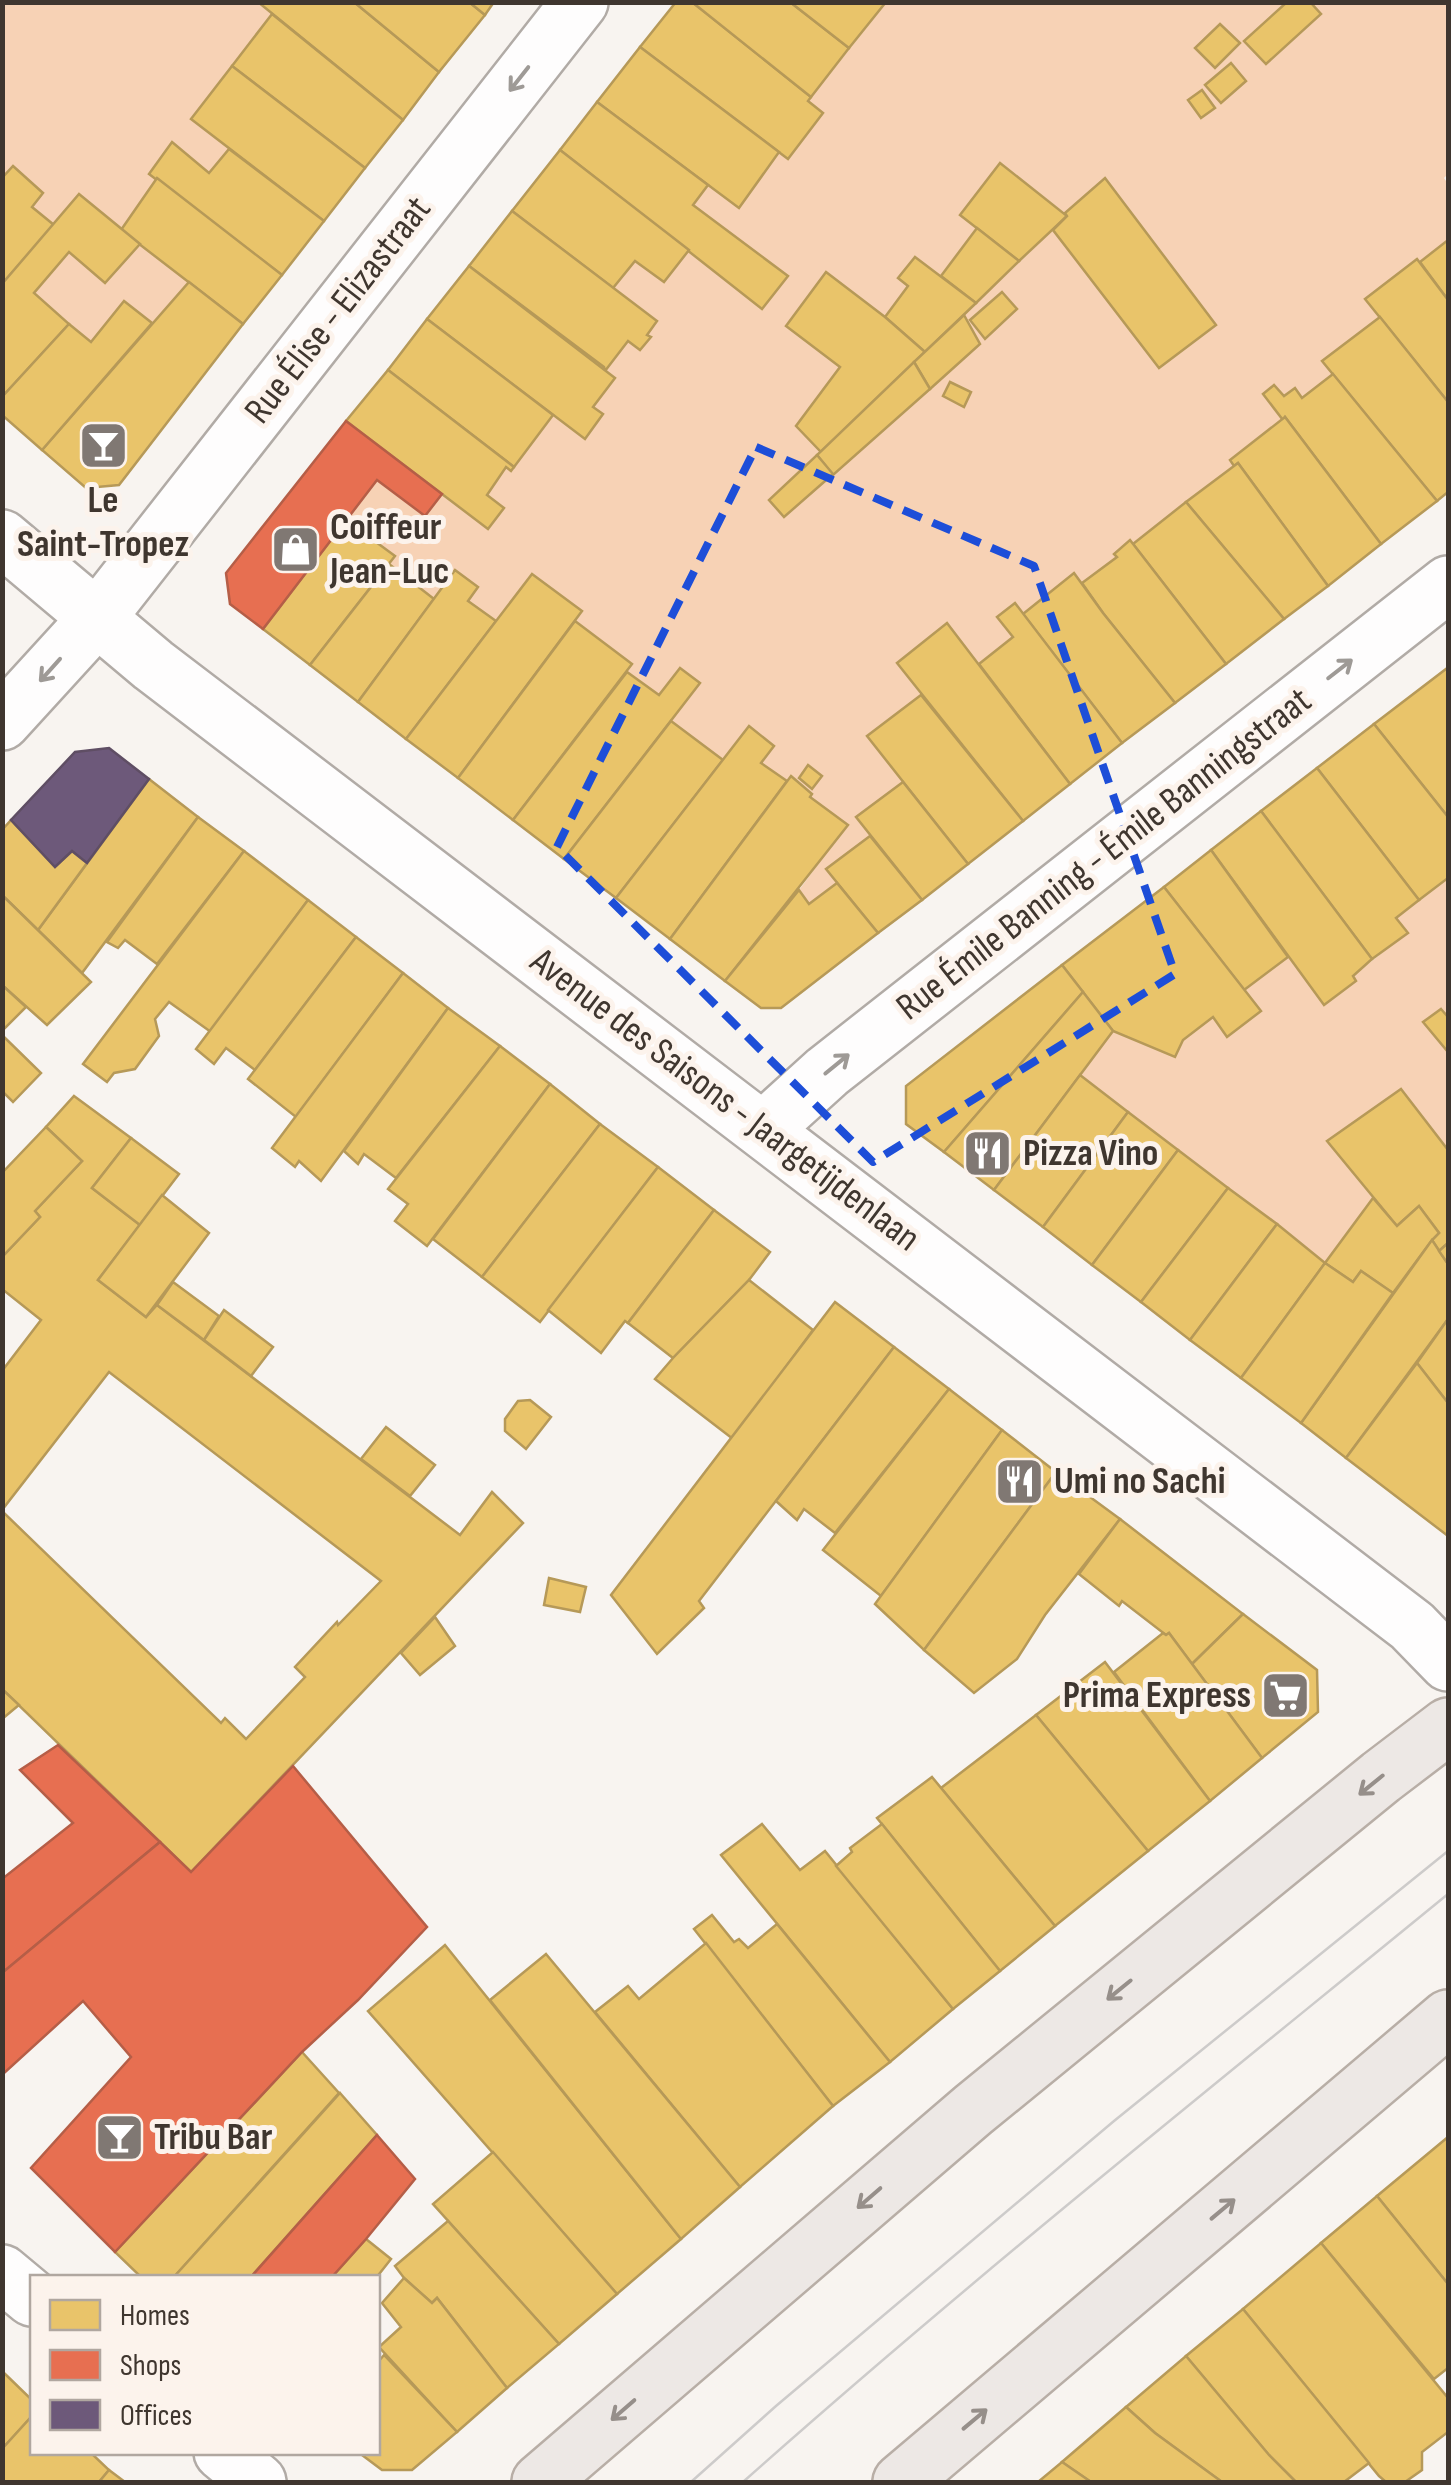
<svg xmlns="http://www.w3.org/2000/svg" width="1451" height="2485" font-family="'Sofia Sans Condensed',sans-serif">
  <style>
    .green { fill: #f7d2b5; fill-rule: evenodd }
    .homes { fill: #e9c46a; stroke: #b69958; stroke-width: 2.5 }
    .shops { fill: #e76f51; stroke: #b55e47; stroke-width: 2.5 }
    .offices { fill: #6d597a; stroke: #5f4e64; stroke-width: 2.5 }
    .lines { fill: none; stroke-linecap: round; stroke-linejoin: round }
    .minor-casing { stroke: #b1aba6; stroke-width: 60 }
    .major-casing { stroke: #b8aea6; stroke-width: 60 }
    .minor { stroke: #fefdfd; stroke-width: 55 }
    .major { stroke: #ede8e5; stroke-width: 55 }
    .tram { stroke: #cdcbca; stroke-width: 2.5 }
    .oneway { stroke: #9e9a96 }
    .oneway2 { stroke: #968f8a }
    .marked { fill: none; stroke: #1d4ed8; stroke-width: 8; stroke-dasharray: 20 12; stroke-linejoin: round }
    .labels { text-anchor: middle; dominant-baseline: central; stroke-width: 10; stroke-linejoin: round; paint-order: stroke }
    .street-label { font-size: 38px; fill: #3f362f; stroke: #fcf3ec }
    .poi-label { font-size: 38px; font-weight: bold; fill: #3f362f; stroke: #fcf3ec; text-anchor: start }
  </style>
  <rect width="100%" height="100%" fill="#f8f4f0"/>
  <g class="green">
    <path d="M258,2L272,14L191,118L229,149L209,173L172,142L157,178L121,230L54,225L32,207L42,192L14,166L3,178L2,42L4,39L2,37L3,3Z"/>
    <path d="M886,3H1287L1266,63L1320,15L1310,3H1448V174L1444,178L1448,184V240L1420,262L1417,259L1366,298L1380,317L1333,374L1302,398L1295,389L1284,396L1274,386L1263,394L1283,420L1230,460L1234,466L1133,544L1130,541L1115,553L1117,557L1082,583L1073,573L1023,614L997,617L1013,637L979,664L947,624L897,662L921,695L868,736L903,782L857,817L870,836L827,868L837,883L809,904L799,890L847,825L810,797L812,793L791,777L787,781L761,763L774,746L749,727L723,760L671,721L699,682L680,668L659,695L627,672L632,664L575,621L582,611L532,574L496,621L468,601L478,587L455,570L434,599L389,564L395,556L346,520L377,480L425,516L442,494L489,529L504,508L487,495L506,467L511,470L553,415L584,438L602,415L593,407L605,371L628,341L640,350L650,337L647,335L657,320L613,288L635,261L687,251L763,308L788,276L693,205L708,185L739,207L779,152L788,158L822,113L808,101ZM1000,163L1065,213L1105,178L1159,368L1053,230L964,315L980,344L784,517L769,500L821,452L796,425L840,367L786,325L826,273L885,317L908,286L899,278L914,257L941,276L977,228L960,215ZM1002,292L1017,309L986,338L970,320Z"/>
    <path d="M140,244L189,282L152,323L123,302L91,342L34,293L69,252L105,283Z"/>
    <path d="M1448,878V1017L1441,1009L1424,1023L1448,1052V1150L1400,1090L1327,1141L1373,1198L1325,1263L1080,1075L1113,1031L1183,1040L1213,1017L1228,1037L1260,1011L1244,990L1288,957L1325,1005L1356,981L1353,976L1407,933L1396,918Z"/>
  </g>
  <g class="homes">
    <path d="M258,2H354L439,72L403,120Z"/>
    <path d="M354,2H469L485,15L439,72Z"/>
    <path d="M469,2H494L485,15Z"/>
    <path d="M676,2H692L811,97L808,101L823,113L788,159L640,47Z"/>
    <path d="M692,2H790L849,48L811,97Z"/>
    <path d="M790,2H886L849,48Z"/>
    <path d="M1287,2H1310L1321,14L1266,64L1244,41Z"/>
    <path d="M272,14L403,120L365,168L232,66Z"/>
    <path d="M1220,24L1240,43L1215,68L1195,48Z"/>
    <path d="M640,47L779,152L739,208L597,102Z"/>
    <path d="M1231,63L1246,81L1221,103L1205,85Z"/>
    <path d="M232,66L365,168L324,221L191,119Z"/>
    <path d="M1202,90L1215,108L1201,118L1188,100Z"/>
    <path d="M597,102L708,185L693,205L788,276L762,309L560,150Z"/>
    <path d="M172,142L209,173L229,149L324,221L282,275L149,174Z"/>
    <path d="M560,150L689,250L664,282L635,261L613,288L512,211Z"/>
    <path d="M1000,163L1067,216L1019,261L960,215Z"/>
    <path d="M13,166L43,193L32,207L54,225L2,284V178Z"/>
    <path d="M157,178L282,275L243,324L121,230Z"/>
    <path d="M1105,178L1216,325L1159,368L1053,230L1067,216L1065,213Z"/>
    <path d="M79,194L140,244L105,283L69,252L34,293L69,324L2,397V284Z"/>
    <path d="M512,211L657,321L647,335L651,337L640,350L628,341L605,371L604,367L469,266Z"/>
    <path d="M977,228L1019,261L976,303L941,276Z"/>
    <path d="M1448,240V300L1420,262Z"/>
    <path d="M915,257L976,303L925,352L885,317L908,286L898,278Z"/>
    <path d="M1417,259L1448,300V402L1365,299Z"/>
    <path d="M469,266L615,378L593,407L603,414L585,439L427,319Z"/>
    <path d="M826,272L885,317L925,352L821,452L796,426L840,367L786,326Z"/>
    <path d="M189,282L243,324L119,485L86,488L42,450Z"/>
    <path d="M1002,292L1017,309L985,339L970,320Z"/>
    <path d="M124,301L152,323L42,450L2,415V397L69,324L91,342Z"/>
    <path d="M964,315L980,344L930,389L914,362Z"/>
    <path d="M1380,317L1448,402V492L1437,501L1322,361Z"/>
    <path d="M427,319L553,415L514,467L388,370Z"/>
    <path d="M914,362L930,389L833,475L817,455Z"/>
    <path d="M388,370L514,467L511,471L506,467L487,495L504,508L488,529L346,421Z"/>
    <path d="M1333,374L1437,501L1381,544L1285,417L1283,420L1263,394L1274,385L1284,396L1295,388L1302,398Z"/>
    <path d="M950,382L971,392L964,407L943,396Z"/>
    <path d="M1285,417L1381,544L1328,586L1238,463L1234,466L1230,460Z"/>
    <path d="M817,455L833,474L784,517L769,500Z"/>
    <path d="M1238,463L1328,586L1284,619L1186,502Z"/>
    <path d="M1186,502L1284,619L1226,664L1133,544Z"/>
    <path d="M346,520L395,556L310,665L263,629Z"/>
    <path d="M1130,540L1226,664L1175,703L1103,613L1082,583L1117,557L1114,554Z"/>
    <path d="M389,564L434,599L358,702L310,665Z"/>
    <path d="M455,570L478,587L468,601L496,621L406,739L358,702Z"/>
    <path d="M1074,573L1103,613L1175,703L1122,743L1023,614Z"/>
    <path d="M532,574L582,611L458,778L406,739Z"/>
    <path d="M1015,603L1122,743L1070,784L979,664L1013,637L997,617Z"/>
    <path d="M575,621L632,664L513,820L458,778Z"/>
    <path d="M947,623L1070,784L1023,821L897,663Z"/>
    <path d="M680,668L700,683L564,859L513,820L627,672L659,695Z"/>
    <path d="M1446,669L1448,671V817L1374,724Z"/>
    <path d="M921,695L1023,821L968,864L867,736Z"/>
    <path d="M671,721L723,760L616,898L564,859Z"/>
    <path d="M1374,724L1448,817V878L1419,900L1317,768Z"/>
    <path d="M749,726L774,746L761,763L787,781L670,939L616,898Z"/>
    <path d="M808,765L822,776L812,789L799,778Z"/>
    <path d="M1317,768L1419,900L1396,918L1408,933L1372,959L1261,811Z"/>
    <path d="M791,776L812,794L810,797L848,825L725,981L670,939Z"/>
    <path d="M149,779L198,817L82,973L38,930Z"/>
    <path d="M903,782L968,864L922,900L856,817Z"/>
    <path d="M1261,811L1372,959L1353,976L1356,981L1324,1005L1211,850Z"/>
    <path d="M198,817L244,851L157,964L125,940L118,948L107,942Z"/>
    <path d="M11,820L55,867L72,851L87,863L38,930L2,895V830Z"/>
    <path d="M870,836L922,900L878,933L826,869Z"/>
    <path d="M1211,850L1288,957L1244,990L1164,887Z"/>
    <path d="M244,851L308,900L211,1032L169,1002L155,1019L159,1036L135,1069L114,1073L107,1082L83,1064Z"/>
    <path d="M837,883L878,933L781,1008H761L725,981L799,890L809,904Z"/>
    <path d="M1164,887L1261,1011L1227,1037L1213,1017L1183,1040L1175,1057L1113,1031L1062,965Z"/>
    <path d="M2,895L91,982L47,1025L2,985Z"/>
    <path d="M308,900L356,937L255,1070L226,1048L214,1064L196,1049Z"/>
    <path d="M356,937L403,973L296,1117L248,1079Z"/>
    <path d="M1062,965L1083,992L944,1152L906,1124V1086Z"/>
    <path d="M403,973L448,1008L321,1181L299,1161L295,1167L272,1148Z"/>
    <path d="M2,985L26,1007L2,1031Z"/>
    <path d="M1083,992L1113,1031L994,1190L944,1152Z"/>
    <path d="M448,1008L500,1046L396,1178L364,1154L358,1164L344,1151Z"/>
    <path d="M1441,1009L1448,1017V1052L1423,1022Z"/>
    <path d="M2,1035L41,1073L13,1102L2,1091Z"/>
    <path d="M500,1046L550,1084L427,1246L395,1221L408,1204L388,1189Z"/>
    <path d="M1080,1075L1128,1112L1043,1227L994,1190Z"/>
    <path d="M550,1084L600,1124L482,1277L433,1239Z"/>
    <path d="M1401,1089L1448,1150V1243L1439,1251L1432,1240L1439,1233L1419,1206L1397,1226L1327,1141Z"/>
    <path d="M74,1096L131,1138L92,1188L140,1225L98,1280L146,1317L157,1305L460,1535L492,1492L523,1523L191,1872L2,1689V1511L221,1723L225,1718L246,1739L305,1677L295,1667L337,1622L338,1625L381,1581L109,1372L2,1510V1371L41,1320L2,1289V1257L40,1217L35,1211L82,1161L46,1127Z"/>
    <path d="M1128,1112L1178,1150L1092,1265L1043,1227Z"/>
    <path d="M600,1124L658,1167L540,1322L482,1277Z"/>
    <path d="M46,1127L82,1161L35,1211L40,1217L2,1257V1173Z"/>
    <path d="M131,1138L179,1174L140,1225L92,1188Z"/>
    <path d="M1178,1150L1228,1188L1141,1302L1092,1265Z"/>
    <path d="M658,1167L714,1210L628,1323L625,1321L601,1353L548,1310Z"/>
    <path d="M1228,1188L1277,1224L1190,1340L1141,1302Z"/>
    <path d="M162,1195L209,1233L146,1317L98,1280Z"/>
    <path d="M1373,1198L1397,1226L1419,1206L1439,1233L1432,1240L1393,1293L1361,1271L1353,1282L1325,1263Z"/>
    <path d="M714,1210L770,1252L749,1280L673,1358L628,1323Z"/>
    <path d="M1277,1224L1325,1263L1241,1378L1190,1340Z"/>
    <path d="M1432,1240L1448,1264V1319L1346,1458L1301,1423Z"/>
    <path d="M1448,1243V1264L1439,1251Z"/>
    <path d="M1325,1263L1353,1282L1361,1271L1393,1293L1301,1423L1241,1378Z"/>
    <path d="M749,1280L813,1330L733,1439L655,1379L673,1358Z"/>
    <path d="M173,1282L219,1316L204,1340L157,1305Z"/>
    <path d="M835,1302L894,1347L699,1601L704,1608L657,1654L611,1595Z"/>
    <path d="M224,1310L273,1347L251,1376L204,1340Z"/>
    <path d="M1448,1319V1403L1417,1363Z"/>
    <path d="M894,1347L949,1389L835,1533L804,1509L797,1520L776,1501Z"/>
    <path d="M1417,1363L1448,1403V1536L1346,1458Z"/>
    <path d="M949,1389L1002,1430L881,1596L823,1550Z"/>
    <path d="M530,1400L551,1417L526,1449L505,1431V1419L518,1401Z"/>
    <path d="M386,1427L435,1465L410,1496L361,1459Z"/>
    <path d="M1002,1430L1056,1472L924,1650L875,1604Z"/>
    <path d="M1056,1472L1120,1519L1045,1615L1017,1659L974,1693L924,1650Z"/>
    <path d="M1120,1519L1243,1614L1192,1664L1169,1633L1166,1635L1122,1601L1119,1606L1079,1574Z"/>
    <path d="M549,1578L586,1587L580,1612L544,1605Z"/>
    <path d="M1243,1614L1317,1670L1318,1712L1262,1758L1192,1664Z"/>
    <path d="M435,1617L455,1646L420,1675L401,1653Z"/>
    <path d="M1163,1633L1166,1635L1169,1633L1262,1758L1210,1801L1114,1672Z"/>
    <path d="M1105,1662L1210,1801L1148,1851L1036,1715Z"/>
    <path d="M2,1689L19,1705L2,1719Z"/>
    <path d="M1036,1715L1148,1851L1055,1926L941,1788Z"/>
    <path d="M932,1777L1055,1926L1000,1971L877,1818Z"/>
    <path d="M762,1824L800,1870L825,1851L953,2009L890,2062L721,1855Z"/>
    <path d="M882,1824L1000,1971L953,2009L836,1866L852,1852L850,1848Z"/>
    <path d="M712,1915L734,1942L739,1939L748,1948L777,1924L890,2062L833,2106L694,1929Z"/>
    <path d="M706,1943L833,2106L740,2187L595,2012L628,1986L639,1999Z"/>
    <path d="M445,1945L681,2239L617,2294L368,2011Z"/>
    <path d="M546,1954L740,2187L681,2239L490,2000Z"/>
    <path d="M302,2052L339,2093L173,2278H142L115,2252Z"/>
    <path d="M340,2093L377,2135L250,2278H173Z"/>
    <path d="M1448,2137V2284L1377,2196Z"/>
    <path d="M493,2152L617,2294L559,2344L433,2204Z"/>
    <path d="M1377,2196L1448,2284V2368L1434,2379L1321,2243Z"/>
    <path d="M448,2221L559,2344L507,2388L437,2298L432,2303L404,2278L395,2266Z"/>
    <path d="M366,2239L391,2259L376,2278H331Z"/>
    <path d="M1321,2243L1448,2398V2432L1422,2452V2470L1405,2482H1386L1379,2476L1243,2309Z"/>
    <path d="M404,2278L432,2303L437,2298L507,2388L457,2432L379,2347L401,2327L382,2303Z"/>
    <path d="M1243,2309L1369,2463L1344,2482H1296L1269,2455L1186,2356Z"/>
    <path d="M384,2355L457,2432L412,2470H382L358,2452H378V2362Z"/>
    <path d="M1186,2356L1269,2455L1296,2482H1222L1155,2433L1126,2407Z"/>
    <path d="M2,2371L32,2400V2416L2,2449Z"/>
    <path d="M1126,2407L1155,2433L1222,2482H1091L1062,2462Z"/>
    <path d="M32,2416V2452H90L109,2470L99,2482H2V2449Z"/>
    <path d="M1062,2462L1091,2482H1038Z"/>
    <path d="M109,2470L125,2482H99Z"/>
  </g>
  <g class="shops">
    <path d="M346,421L442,494L425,516L377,480L263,629L230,604L226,573Z"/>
    <path d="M58,1745L160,1842L2,1973V1879L73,1823L20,1770Z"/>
    <path d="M293,1766L427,1927L358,2000L302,2052L115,2252L31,2168L131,2057L83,2001L2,2075V1973L160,1842L191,1872Z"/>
    <path d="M377,2135L415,2179L366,2239L331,2278H250Z"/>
  </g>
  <path class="offices" d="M109,748L149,779L87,863L72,851L55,867L11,820L75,752Z"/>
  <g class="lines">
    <defs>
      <g id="minor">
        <path d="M2,538L153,665L1412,1626L1448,1663"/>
        <path d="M2,722L97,618L580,2"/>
        <path d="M764,1129L827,1072L1448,584"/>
        <path d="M2,2273L32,2298"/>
        <path d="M222,2452L258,2482"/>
      </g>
      <g id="major">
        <path d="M540,2482L973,2110L1381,1777L1448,1726"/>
        <path d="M901,2482L1448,2018"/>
      </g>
    </defs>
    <use href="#minor" class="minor-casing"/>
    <use href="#major" class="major-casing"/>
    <use href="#minor" class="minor"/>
    <use href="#major" class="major"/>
    <g class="tram">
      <path d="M691,2482L776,2406L1114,2121L1448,1851"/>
      <path d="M743,2482C971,2279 1212,2087 1448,1894"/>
    </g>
  </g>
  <defs><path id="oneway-shaft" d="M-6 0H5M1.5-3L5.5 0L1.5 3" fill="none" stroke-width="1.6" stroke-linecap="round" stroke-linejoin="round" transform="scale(2.5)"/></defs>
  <g class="oneway">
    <use href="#oneway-shaft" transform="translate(519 79) rotate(128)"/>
    <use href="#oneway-shaft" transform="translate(1340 669) rotate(-38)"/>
    <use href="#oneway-shaft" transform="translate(50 670) rotate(132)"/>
    <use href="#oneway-shaft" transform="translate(837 1064) rotate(-39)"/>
  </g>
  <g class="oneway2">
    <use href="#oneway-shaft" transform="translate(1371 1785) rotate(141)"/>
    <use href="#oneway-shaft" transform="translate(1119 1990) rotate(141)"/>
    <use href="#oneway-shaft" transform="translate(869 2198) rotate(139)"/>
    <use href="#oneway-shaft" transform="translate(1223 2209) rotate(-40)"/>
    <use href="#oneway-shaft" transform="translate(623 2410) rotate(139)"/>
    <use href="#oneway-shaft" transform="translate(975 2419) rotate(-40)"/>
  </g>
  <path class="marked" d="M756,447L1034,566L1175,974L873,1162L557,847Z"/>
  <defs>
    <symbol id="bar-square" viewBox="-11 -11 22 22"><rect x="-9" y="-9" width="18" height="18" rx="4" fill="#807873" stroke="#fcf3ec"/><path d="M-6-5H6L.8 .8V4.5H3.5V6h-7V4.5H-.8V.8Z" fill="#fff"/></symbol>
    <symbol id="shop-square" viewBox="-11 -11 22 22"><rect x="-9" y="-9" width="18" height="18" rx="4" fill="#807873" stroke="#fcf3ec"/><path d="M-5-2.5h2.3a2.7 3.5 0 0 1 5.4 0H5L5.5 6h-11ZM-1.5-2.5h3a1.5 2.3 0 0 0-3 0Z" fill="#fff"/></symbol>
    <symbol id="restaurant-square" viewBox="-11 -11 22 22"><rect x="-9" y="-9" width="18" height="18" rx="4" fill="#807873" stroke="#fcf3ec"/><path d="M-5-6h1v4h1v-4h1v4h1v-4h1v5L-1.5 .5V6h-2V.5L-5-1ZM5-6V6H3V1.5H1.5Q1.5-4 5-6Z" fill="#fff"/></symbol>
    <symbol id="supermarket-square" viewBox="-11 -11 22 22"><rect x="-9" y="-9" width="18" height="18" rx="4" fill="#807873" stroke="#fcf3ec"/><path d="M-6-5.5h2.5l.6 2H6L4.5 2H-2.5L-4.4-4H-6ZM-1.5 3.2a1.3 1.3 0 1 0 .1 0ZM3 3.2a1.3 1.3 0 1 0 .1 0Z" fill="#fff"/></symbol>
  </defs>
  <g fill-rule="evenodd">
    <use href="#bar-square" x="76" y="418" width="55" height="55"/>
    <use href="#shop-square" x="268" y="522" width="55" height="55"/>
    <use href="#restaurant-square" x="960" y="1126" width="55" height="55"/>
    <use href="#restaurant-square" x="992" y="1454" width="55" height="55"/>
    <use href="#supermarket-square" x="1258" y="1668" width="55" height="55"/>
    <use href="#bar-square" x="92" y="2110" width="55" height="55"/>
  </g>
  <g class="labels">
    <g class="street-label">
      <text transform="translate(338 310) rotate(-52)">Rue Élise - Elizastraat</text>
      <text transform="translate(1104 854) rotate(-38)">Rue Émile Banning - Émile Banningstraat</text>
      <text transform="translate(725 1100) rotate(37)">Avenue des Saisons - Jaargetijdenlaan</text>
    </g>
    <g class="poi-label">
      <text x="103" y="500" text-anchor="middle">Le<tspan x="103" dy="44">Saint-Tropez</tspan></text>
      <text x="330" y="527">Coiffeur<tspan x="330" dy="44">Jean-Luc</tspan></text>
      <text x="1023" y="1153">Pizza Vino</text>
      <text x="1054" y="1481">Umi no Sachi</text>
      <text x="1251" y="1695" text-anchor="end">Prima Express</text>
      <text x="154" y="2137">Tribu Bar</text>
    </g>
  </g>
  <rect width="1451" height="2485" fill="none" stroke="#3f362f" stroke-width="10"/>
  <rect x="30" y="2275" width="350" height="180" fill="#fcf3ec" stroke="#b0a7a0" stroke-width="2.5"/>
  <rect x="50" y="2300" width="50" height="30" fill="#e9c46a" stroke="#b0a7a0" stroke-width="2.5"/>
  <text x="120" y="2325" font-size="30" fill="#3f362f">Homes</text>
  <rect x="50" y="2350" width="50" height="30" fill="#e76f51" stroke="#b0a7a0" stroke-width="2.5"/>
  <text x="120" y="2375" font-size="30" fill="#3f362f">Shops</text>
  <rect x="50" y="2400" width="50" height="30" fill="#6d597a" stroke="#b0a7a0" stroke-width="2.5"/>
  <text x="120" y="2425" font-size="30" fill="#3f362f">Offices</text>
</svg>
